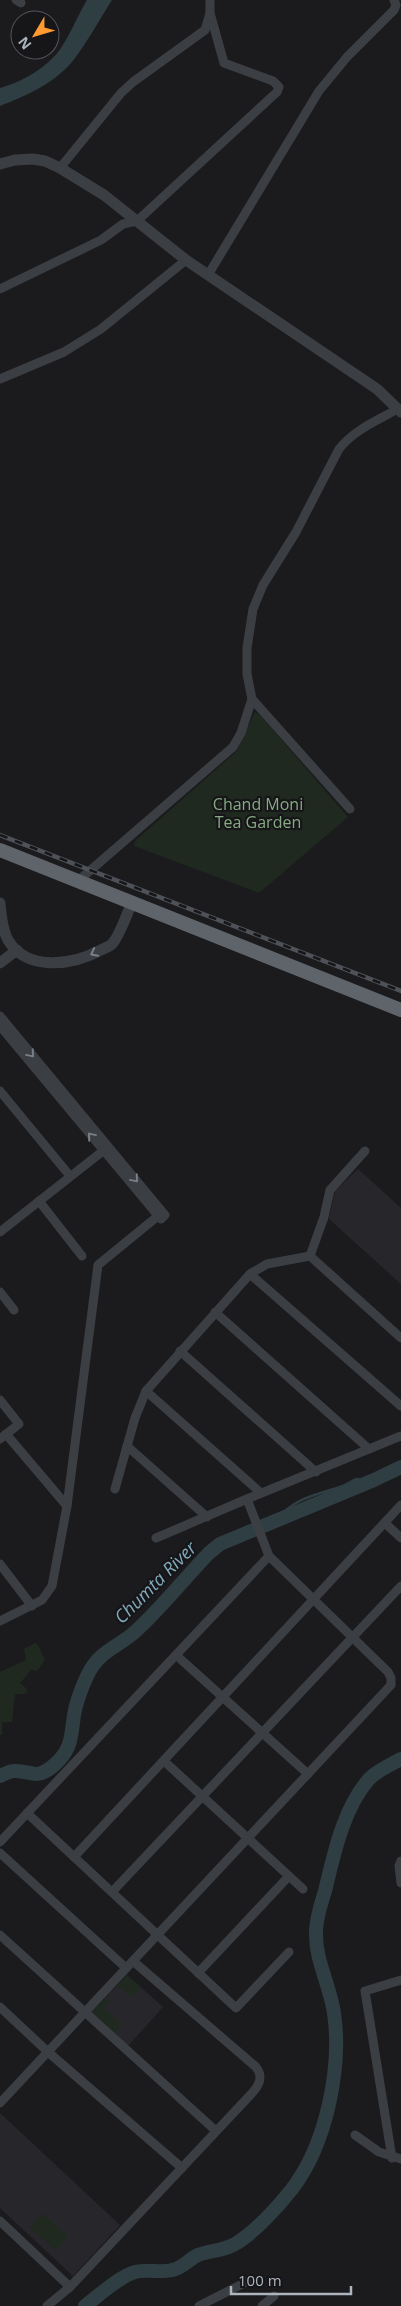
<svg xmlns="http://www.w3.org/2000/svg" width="401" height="2306" font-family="'Open Sans',sans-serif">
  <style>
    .built { fill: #27272b }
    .green { fill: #202920 }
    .water { fill: #2f3e43 }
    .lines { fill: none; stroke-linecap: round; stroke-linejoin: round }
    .stream { stroke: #2f3e43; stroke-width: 2.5 }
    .river { stroke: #2f3e43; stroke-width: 14 }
    .minor { stroke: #3b3e43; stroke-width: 9 }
    .tertiary { stroke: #3b3e43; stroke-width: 11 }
    .trunk { stroke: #5f646b; stroke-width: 14 }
    .rail-casing { stroke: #4e5258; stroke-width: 4.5 }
    .rail { stroke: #161619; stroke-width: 2.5; stroke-dasharray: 8; stroke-linecap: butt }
    .oneway { stroke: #797f87 }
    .labels { text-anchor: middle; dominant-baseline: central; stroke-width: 4.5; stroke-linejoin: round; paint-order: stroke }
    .park-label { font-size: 16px; fill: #86aa82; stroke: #161619 }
    .water-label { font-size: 18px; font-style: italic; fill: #81a9bb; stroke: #161619 }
  </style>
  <rect width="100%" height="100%" fill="#1b1b1e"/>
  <g class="built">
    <path d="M358,1169L401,1208V1284L329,1219L335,1191Z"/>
    <path d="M127,1975L163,2007L128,2046L91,2013Z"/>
    <path d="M0,2113L120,2225L73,2276L0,2208Z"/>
  </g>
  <g class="green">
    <path d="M255,712L261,716L348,817L259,893L134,846L135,841L237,751Z"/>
    <path d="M35,1643L38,1645L45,1660L37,1671L31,1670L20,1683L28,1690L25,1694H15L12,1722H2V1735H0V1672L26,1660L24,1649Z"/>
    <path d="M127,1975L141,1987L131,1996L117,1986Z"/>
    <path d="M106,1998L110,2001L104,2008L121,2024L115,2035L91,2013Z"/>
    <path d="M43,2213L68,2237L55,2251L30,2227Z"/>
  </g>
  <path class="water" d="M87,0H112C99,20 87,43 72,62C53,84 26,96 0,106V88C22,82 48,67 61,48C71,33 78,15 87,0Z"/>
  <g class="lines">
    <path class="stream" d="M278,1519C294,1498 316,1495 340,1487C346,1485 351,1481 357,1479L370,1482"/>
    <g class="river">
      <path d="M0,1776C4,1774 10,1771 14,1771C31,1770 35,1781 53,1766C72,1750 71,1737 74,1715C76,1703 82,1687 87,1676C100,1649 118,1648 137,1630C162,1607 185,1578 209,1553L220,1544L374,1480L401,1467"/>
      <path d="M85,2306C98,2296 120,2276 135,2272C147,2269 160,2273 172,2270C183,2268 189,2259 198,2255C210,2250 224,2251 235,2244C254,2233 278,2207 292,2189C326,2145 342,2068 334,2013C330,1985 315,1960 316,1932C316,1918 321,1904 325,1891C334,1854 343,1809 369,1779C378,1770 390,1765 401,1759"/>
    </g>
    <g class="minor">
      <path d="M16,0L21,3"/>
      <path d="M60,168L121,93L133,82L205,30L210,13V0"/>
      <path d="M208,275L319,91L347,57L394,10L396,5L394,0"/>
      <path d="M0,289L101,240L123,224L137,221L277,92L279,87L273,81L224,63L210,13"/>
      <path d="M0,379L64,352L101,329L186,260"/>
      <path d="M252,699L350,809"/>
      <path d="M78,881L233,747L241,733L252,699L247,674V648L253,609L263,585L296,532L339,449C355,429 377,421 399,408"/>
      <path d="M0,1016L165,1215L161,1219L0,1026"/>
      <path d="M0,1091L70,1176"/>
      <path d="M39,1201L82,1256"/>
      <path d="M0,1232L108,1147"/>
      <path d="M310,1256L401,1338"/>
      <path d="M310,1256L324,1217L330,1190L365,1151"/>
      <path d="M250,1274L401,1406"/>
      <path d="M0,1292L14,1310"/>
      <path d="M215,1312L369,1449"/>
      <path d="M180,1351L316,1472"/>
      <path d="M146,1391L261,1493"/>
      <path d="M0,1400L19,1424L0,1439"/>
      <path d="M6,1434L67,1506"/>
      <path d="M127,1446L207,1517"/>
      <path d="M115,1489L135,1418L146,1391L250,1274L267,1264L310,1256"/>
      <path d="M386,1524L401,1538"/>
      <path d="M156,1538L247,1499L401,1436"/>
      <path d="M0,1564L32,1606"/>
      <path d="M0,1621L42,1600L52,1586L67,1506L98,1265L158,1216"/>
      <path d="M176,1655L308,1774"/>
      <path d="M164,1761L303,1889"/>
      <path d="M27,1813L236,2008L289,1952"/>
      <path d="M0,1842L269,1556"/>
      <path d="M0,1853L126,1968"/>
      <path d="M74,1857L401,1505"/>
      <path d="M401,1861L399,1866L401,1883"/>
      <path d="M112,1892L401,1586"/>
      <path d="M0,1935L216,2131"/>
      <path d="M198,1973L289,1876"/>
      <path d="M0,2007L48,2052L182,2168"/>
      <path d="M0,2103L391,1685V1678L388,1672L269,1556L247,1499"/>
      <path d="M355,2135L379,2152L401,2159"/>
      <path d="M392,2158L365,1991L401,1980"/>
      <path d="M0,2221L70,2287"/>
      <path d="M47,2306L70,2287L253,2092C260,2084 263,2076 256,2067L133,1961"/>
      <path d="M199,2306L250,2280"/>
      <path d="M262,2306L274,2296"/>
    </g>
    <g class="tertiary">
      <path d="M0,164L15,160L33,159L45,161L60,168L104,195L186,260L377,389L401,412"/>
      <path d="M0,903C1,915 2,929 8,940C27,972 72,965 99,951C102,949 109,947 112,944C119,937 128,912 132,902"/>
      <path d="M0,963L17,950"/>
    </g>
    <path class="trunk" d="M0,850L401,1010"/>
    <defs>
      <path id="rail" d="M0,835L401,991"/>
    </defs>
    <use href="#rail" class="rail-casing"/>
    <use href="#rail" class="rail"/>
  </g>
  <defs><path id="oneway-chevron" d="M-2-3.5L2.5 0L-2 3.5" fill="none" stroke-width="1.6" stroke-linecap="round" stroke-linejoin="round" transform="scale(1.25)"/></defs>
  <g class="oneway">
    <use href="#oneway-chevron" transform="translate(94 953) rotate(153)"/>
    <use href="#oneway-chevron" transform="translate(31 1054) rotate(50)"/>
    <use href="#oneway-chevron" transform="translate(91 1136) rotate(-130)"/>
    <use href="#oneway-chevron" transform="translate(135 1179) rotate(50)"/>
  </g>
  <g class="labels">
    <g class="park-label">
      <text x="258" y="804">Chand Moni<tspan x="258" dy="18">Tea Garden</tspan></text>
    </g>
    <g class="water-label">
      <text transform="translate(155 1582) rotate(-45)">Chumta River</text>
    </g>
  </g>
  <g transform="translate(35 35) rotate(232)"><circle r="24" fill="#161619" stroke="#52555b"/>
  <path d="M0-4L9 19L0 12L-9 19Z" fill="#ff9931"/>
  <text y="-8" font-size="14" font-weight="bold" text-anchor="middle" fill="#acb4be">N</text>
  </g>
  <path d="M231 2286v8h120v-8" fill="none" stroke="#acb4be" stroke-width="2.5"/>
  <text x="238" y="2286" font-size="15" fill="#acb4be" stroke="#161619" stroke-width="4" paint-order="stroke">100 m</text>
</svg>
